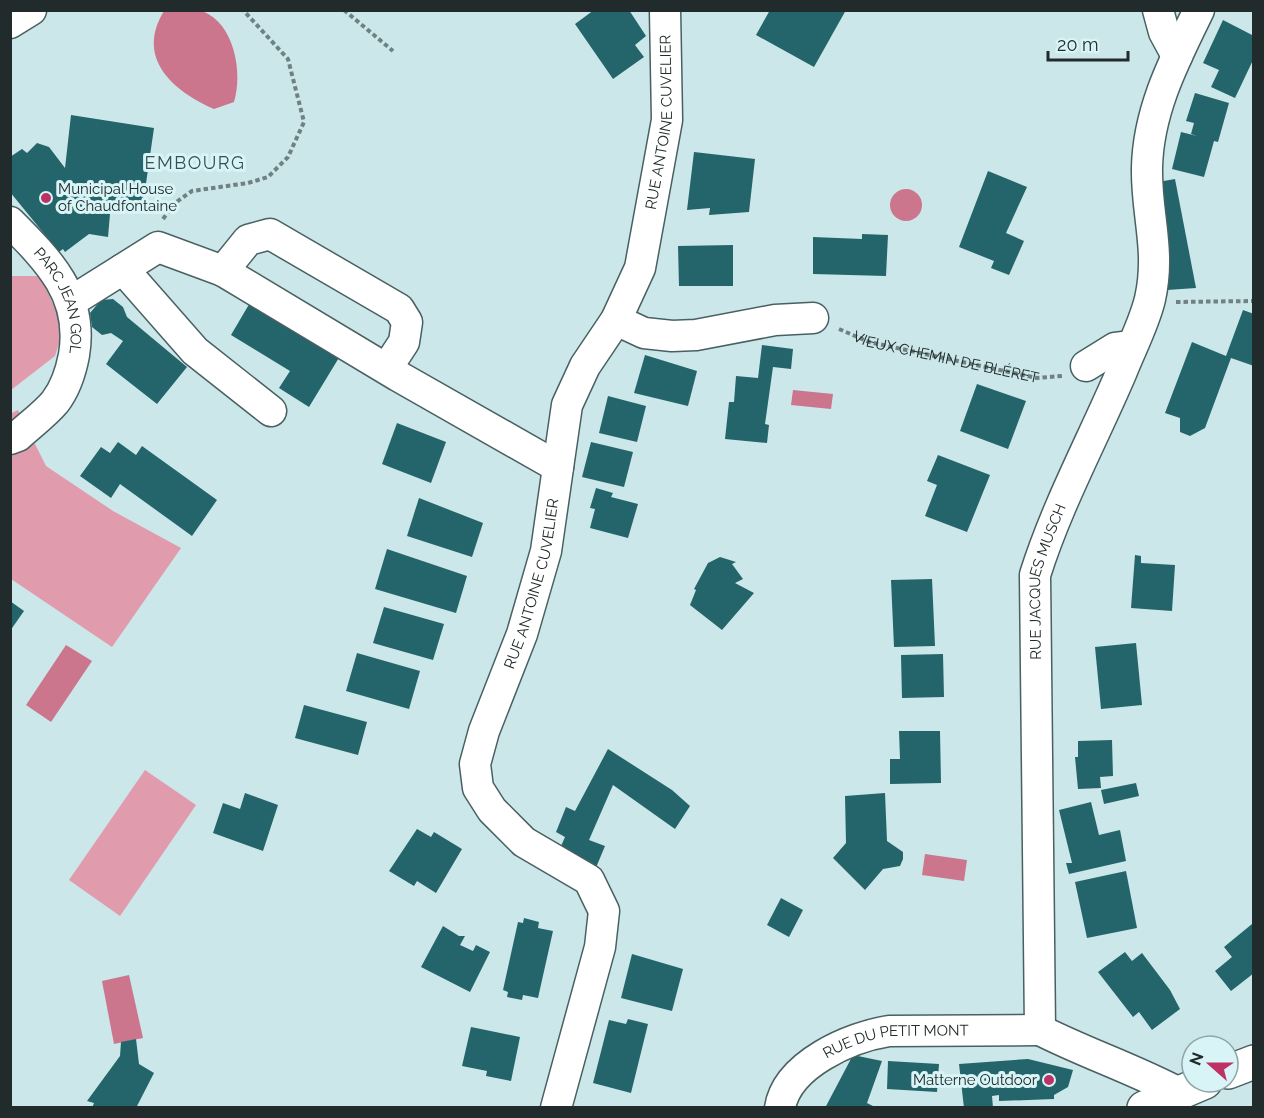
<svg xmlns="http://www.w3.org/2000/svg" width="1264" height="1118" font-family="Raleway,sans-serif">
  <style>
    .green { fill: #e09bac }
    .water { fill: #cb768c }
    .building { fill: #23656a }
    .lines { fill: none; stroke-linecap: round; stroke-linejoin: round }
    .minor-casing { stroke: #496062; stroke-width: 33 }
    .major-casing { stroke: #496062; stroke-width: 36 }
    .path { stroke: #6f8182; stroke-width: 4; stroke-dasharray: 4.5 3; stroke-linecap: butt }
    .minor { stroke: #fff; stroke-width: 30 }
    .major { stroke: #fff; stroke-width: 33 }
    .poi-dot { fill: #be3164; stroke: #d9f4f6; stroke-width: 2 }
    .labels { text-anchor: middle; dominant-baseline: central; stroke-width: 6; stroke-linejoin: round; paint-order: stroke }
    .street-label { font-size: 15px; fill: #212b2b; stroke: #d9f4f6 }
    .poi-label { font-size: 15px; fill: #212b2b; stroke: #d9f4f6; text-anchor: start }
    .quarter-label { font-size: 18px; letter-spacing: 1.5px; fill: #395052; stroke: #d9f4f6 }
  </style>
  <rect width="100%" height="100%" fill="#cce7e9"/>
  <g class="green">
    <path d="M11,276H40L64,328L55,356L11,390Z"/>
    <path d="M18,410L46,466L113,511L181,548L112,647L11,579L10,414Z"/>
    <path d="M145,770L196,805L120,916L69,880Z"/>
  </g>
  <g class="water">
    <path d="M164,11C174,10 192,7 202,11C235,23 243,74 234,102L214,109C173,91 135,58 164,11Z"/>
    <circle cx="906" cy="205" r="16"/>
    <path d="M793,390L833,394L831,409L791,405Z"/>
    <path d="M66,645L92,661L51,722L26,705Z"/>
    <path d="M925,854L967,860L964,881L922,875Z"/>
    <path d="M129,975L143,1038L114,1044L102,981Z"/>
  </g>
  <g class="building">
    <path d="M594,10H629L646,36L635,45L644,57L613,79L575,24Z"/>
    <path d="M770,10H846L814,67L756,35Z"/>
    <path d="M1223,20L1254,36V58L1235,98L1211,87L1219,70L1203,63Z"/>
    <path d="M1195,93L1229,103L1218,142L1214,141L1204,177L1172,169L1181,132L1197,136L1191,134L1194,123L1186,121Z"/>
    <path d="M71,115L154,128L142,211L89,203V209L110,214L108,237L89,234L65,252L63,249L59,252L10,192V157L22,149L27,153L37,143L49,147L65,168Z"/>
    <path d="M694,152L755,159L749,212L709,215L710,208L687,210Z"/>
    <path d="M988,171L1027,187L1006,233L1024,241L1009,275L991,268L994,261L959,247Z"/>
    <path d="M1175,179L1196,288L1167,290L1158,182Z"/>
    <path d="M862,234L888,235L886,276L813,274V237L862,239Z"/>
    <path d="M733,245V286H679L678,246Z"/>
    <path d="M113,299L123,307L127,317L187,367L157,404L106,364L123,341L111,333L102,335L92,327L90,313L101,300Z"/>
    <path d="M251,301L340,356L309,407L279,388L290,371L231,335Z"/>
    <path d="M1243,310L1254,314V366L1231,358L1205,428L1190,436L1180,432V418L1165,413L1192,342L1226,356Z"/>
    <path d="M762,345L793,349L791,369L773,367L765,424L769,425L767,443L725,439L729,402H734L736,376L758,378Z"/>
    <path d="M645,355L697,371L688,406L634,393Z"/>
    <path d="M977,384L1026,401L1008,449L960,431Z"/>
    <path d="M608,396L646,406L637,442L599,433Z"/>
    <path d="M397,423L446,442L431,483L382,464Z"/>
    <path d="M118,442L136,455L142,446L217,500L192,536L120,484L111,498L80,476L101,447L110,453Z"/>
    <path d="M591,442L633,452L624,487L582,477Z"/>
    <path d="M938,455L990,475L967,532L925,516L937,485L927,481Z"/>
    <path d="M596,488L613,493L611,497L638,504L628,538L590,528L595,509L590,508Z"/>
    <path d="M419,498L483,523L472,557L407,536Z"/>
    <path d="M387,549L467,576L456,613L375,589Z"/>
    <path d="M1135,555L1141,556V563L1175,565L1172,611L1131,608Z"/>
    <path d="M720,557L736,562L732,564L743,579L735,583L754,593L722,630L690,605L696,590L694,589L708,563Z"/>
    <path d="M932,579L935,646L894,647L891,580Z"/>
    <path d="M10,601L24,611L10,631Z"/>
    <path d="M384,607L444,624L433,660L373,643Z"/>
    <path d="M1136,643L1142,705L1101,709L1095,647Z"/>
    <path d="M357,653L420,671L409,709L346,691Z"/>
    <path d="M943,654L944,697L902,698L901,655Z"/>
    <path d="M304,705L367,722L358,755L295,738Z"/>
    <path d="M899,731H940L941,783L890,784V759H900Z"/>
    <path d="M1112,740L1113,776L1100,777L1101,788L1078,789L1075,757H1078V741Z"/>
    <path d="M608,749L672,790L690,806L675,829L613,785L589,840L605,846L595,870L558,853L565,837L556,832L566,807L575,811Z"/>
    <path d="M1136,783L1139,796L1104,804L1101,790Z"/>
    <path d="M245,793L278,805L263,851L213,833L223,803L240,809Z"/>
    <path d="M885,793L887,841L903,852V859L900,866L883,869L865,890L833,858L846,843L845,796Z"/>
    <path d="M1091,802L1099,835L1120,830L1126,861L1069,874L1066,863H1072L1059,810Z"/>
    <path d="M417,829L431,837L434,832L462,849L436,893L417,881L414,886L389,871Z"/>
    <path d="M1126,871L1137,928L1087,938L1075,882Z"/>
    <path d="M781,898L803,910L789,937L767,925Z"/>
    <path d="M524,918L539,922L538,928L553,931L538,998L523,995L522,1000L507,997L508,992L503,990L518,922L523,923Z"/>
    <path d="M1252,924L1254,973L1231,991L1215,971L1232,957L1224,947Z"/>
    <path d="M443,926L459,936H465L460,945L473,951L476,945L490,952L470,992L421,967Z"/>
    <path d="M1125,952L1132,961L1142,953L1170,990L1180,1009L1152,1030L1139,1012L1133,1017L1098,972Z"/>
    <path d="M632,954L683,969L672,1011L621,998Z"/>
    <path d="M628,1019L648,1024L631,1093L593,1083L609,1020L626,1024Z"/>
    <path d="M471,1027L520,1037L511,1081L486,1076L487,1071L462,1066Z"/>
    <path d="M136,1039L139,1064L154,1073L136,1108H92L94,1103L87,1101L120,1056L121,1042Z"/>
    <path d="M853,1055L882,1061L867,1103L877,1108H825Z"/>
    <path d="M1028,1059L1073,1070L1068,1087L1054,1095V1099L999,1101V1095L992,1096L993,1108H964L959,1064Z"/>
    <path d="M888,1061L939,1064L937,1092L887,1089Z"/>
  </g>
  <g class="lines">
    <defs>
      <g id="minor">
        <path d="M1158,10L1164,32L1177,56"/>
        <path d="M10,23L31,10"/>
        <path id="s2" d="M10,222C49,261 84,296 74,355C71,371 65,389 55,402C45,414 30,425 18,436L10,439"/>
        <path d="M123,269L195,351L271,411"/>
        <path d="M223,271L248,240L270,234L399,309L407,322L404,342L387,368"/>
        <path d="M72,301L158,247L223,271L398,376L558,467"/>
        <path d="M616,320L644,333L672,336L696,335L775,320L813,318"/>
        <path d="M1086,366L1115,348L1132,346"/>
        <path id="s3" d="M1179,1093C1134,1069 1085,1053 1040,1030L1035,575C1057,505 1093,439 1122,371C1131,348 1144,324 1150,299C1161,250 1146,214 1147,168C1148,111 1174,61 1199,10"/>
        <path id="s4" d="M556,1108L600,947L604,911L589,880L524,842L492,810L478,788L475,764L484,731L522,634L546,551L567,405L585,366L616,320L640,268L667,120L665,10"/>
        <path id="s5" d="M780,1108C787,1064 851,1037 889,1031L1040,1030"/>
      </g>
      <g id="major">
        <path d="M1228,1072L1254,1062"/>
        <path d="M1144,1108L1205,1082"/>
      </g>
    </defs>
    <use href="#minor" class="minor-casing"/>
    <use href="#major" class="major-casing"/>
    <g class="path">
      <path d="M344,10L393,51"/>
      <path d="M163,219L175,203L192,191L248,183L268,177L288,157L304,122L288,59L243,10"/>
      <path d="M1176,302L1254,301"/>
      <path id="s1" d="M839,329L869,342L1037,378L1062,376"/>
    </g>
    <use href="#minor" class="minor"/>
    <use href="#major" class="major"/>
  </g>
  <g class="poi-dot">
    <circle cx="46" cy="198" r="6"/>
    <circle cx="1049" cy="1080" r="6"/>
  </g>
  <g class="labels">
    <g class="street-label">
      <text stroke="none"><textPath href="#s4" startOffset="1084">RUE ANTOINE CUVELIER</textPath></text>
      <text stroke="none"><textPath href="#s2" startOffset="96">PARC JEAN GOL</textPath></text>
      <text stroke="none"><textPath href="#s1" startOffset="111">VIEUX CHEMIN DE BLÉRET</textPath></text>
      <text stroke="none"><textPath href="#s4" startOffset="598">RUE ANTOINE CUVELIER</textPath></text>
      <text stroke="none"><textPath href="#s3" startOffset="603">RUE JACQUES MUSCH</textPath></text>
      <text stroke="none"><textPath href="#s5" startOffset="146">RUE DU PETIT MONT</textPath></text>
    </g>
    <g class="poi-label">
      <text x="58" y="189">Municipal House<tspan x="58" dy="17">of Chaudfontaine</tspan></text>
      <text x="1037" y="1080" text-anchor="end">Matterne Outdoor</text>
    </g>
    <g class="quarter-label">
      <text x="195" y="162">EMBOURG</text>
    </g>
  </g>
  <rect width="1264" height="1118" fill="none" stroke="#212b2b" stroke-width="24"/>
  <g transform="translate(1210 1064) rotate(291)"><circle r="28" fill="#d9f4f6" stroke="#8fa4a5" stroke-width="1.5"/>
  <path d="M0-4.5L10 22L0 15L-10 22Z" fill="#be3164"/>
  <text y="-9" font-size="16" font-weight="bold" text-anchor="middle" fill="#212b2b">N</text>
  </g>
  <path d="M1048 51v9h80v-9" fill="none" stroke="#212b2b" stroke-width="3"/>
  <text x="1057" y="51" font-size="18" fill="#212b2b" stroke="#d9f4f6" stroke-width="4.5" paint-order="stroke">20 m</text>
</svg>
